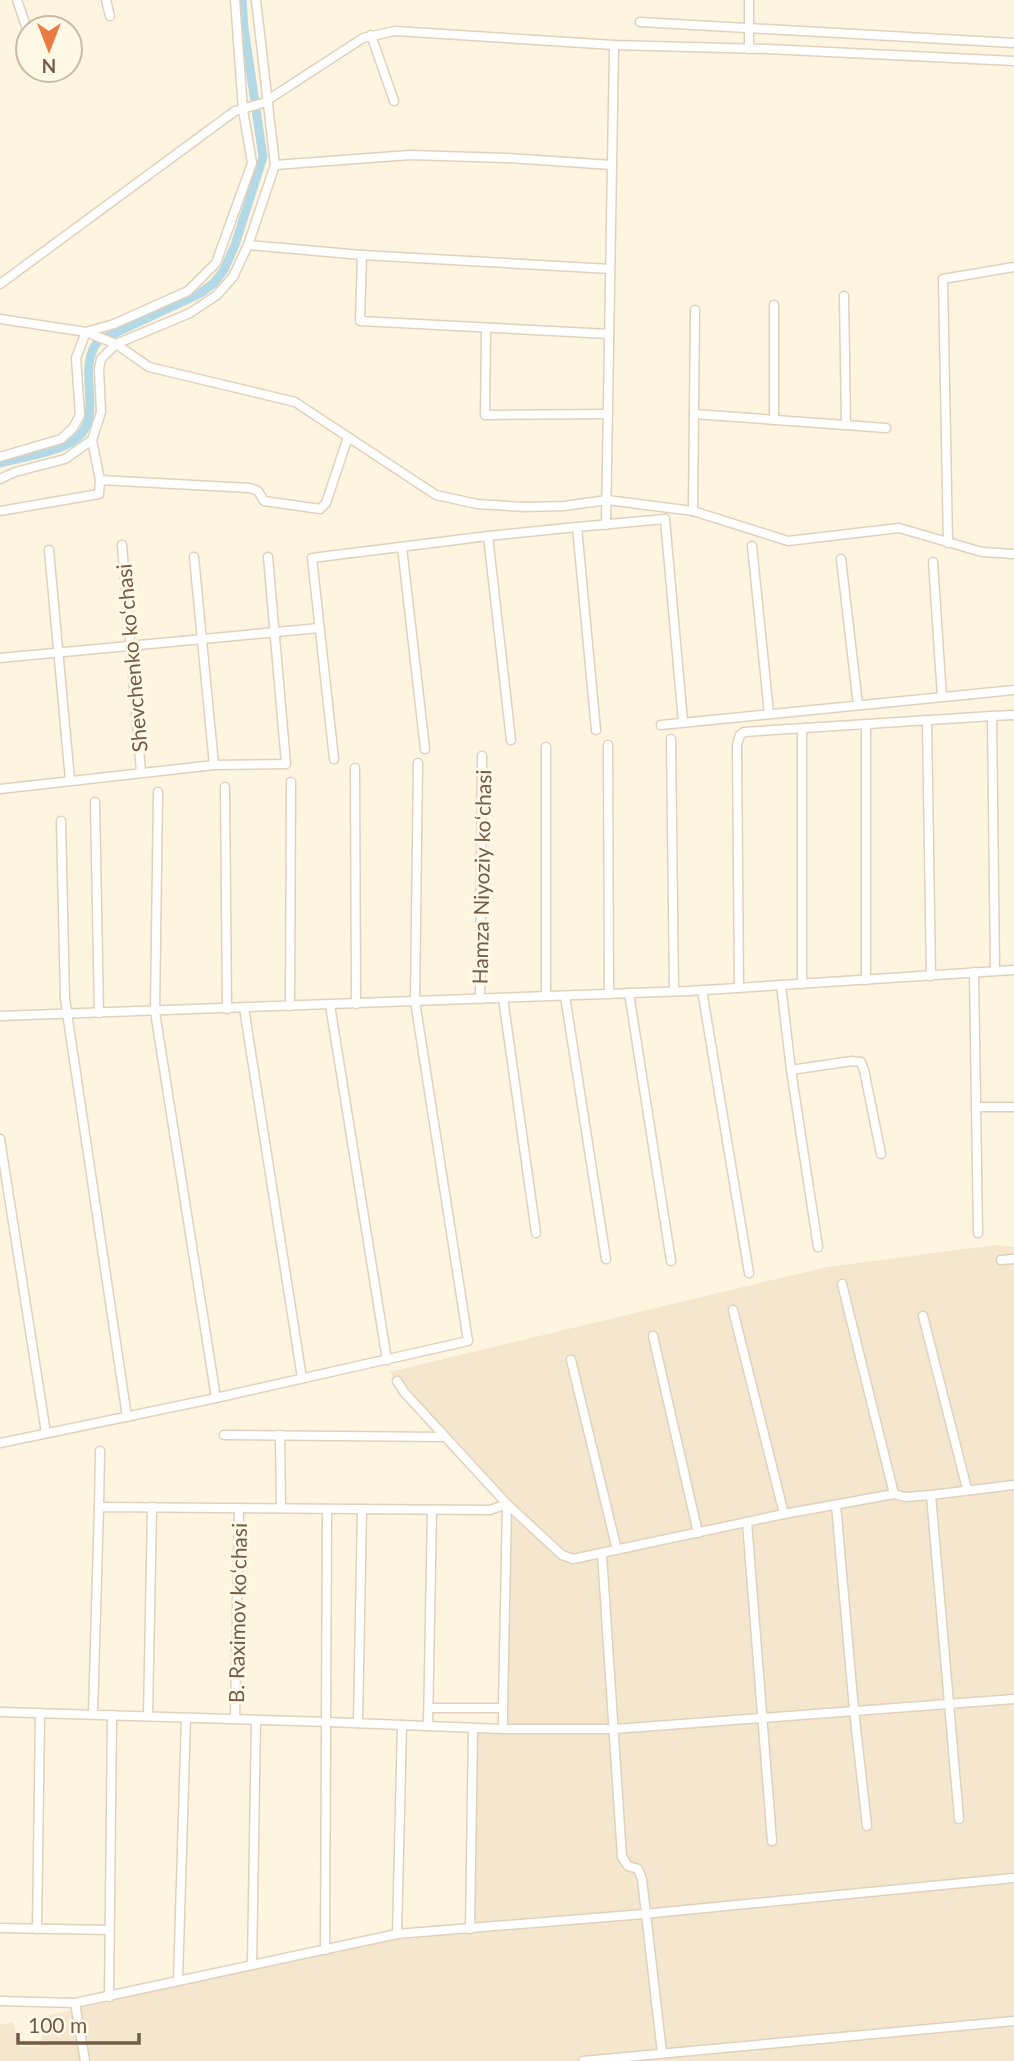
<svg xmlns="http://www.w3.org/2000/svg" width="1014" height="2061" font-family="Lato,sans-serif">
  <style>
    .residential { fill: #f4e7ce }
    .lines { fill: none; stroke-linecap: round; stroke-linejoin: round }
    .canal { stroke: #b4d9e6; stroke-width: 9 }
    .minor-casing { stroke: #e1d1bc; stroke-width: 11 }
    .minor { stroke: #fff; stroke-width: 8 }
    .labels { text-anchor: middle; dominant-baseline: central; stroke-width: 6; stroke-linejoin: round; paint-order: stroke }
    .street-label { font-size: 21px; fill: #735c47; stroke: #fff8e6 }
  </style>
  <rect width="100%" height="100%" fill="#fdf5e0"/>
  <path class="residential" d="M996,1245L1014,1247V2061H0V2025L13,2022L20,2047L40,2046L46,2016L381,1939L474,1929L478,1724H500L507,1501L389,1372L827,1267Z"/>
  <g class="lines">
    <path class="canal" d="M0,463C22,457 48,454 68,444C111,422 73,373 98,341L199,294L214,283L224,270L235,245L263,157L244,28L242,0"/>
    <defs>
      <g id="minor">
        <path d="M17,0L28,32"/>
        <path d="M106,0L110,16"/>
        <path d="M749,0V49"/>
        <path d="M640,22L1014,43"/>
        <path d="M371,35L394,101"/>
        <path d="M275,165L410,155L507,158L612,165"/>
        <path d="M248,245L362,255"/>
        <path d="M0,284L235,111L263,103L363,38L395,31L614,45L768,49L1014,61"/>
        <path d="M844,296L846,425"/>
        <path d="M774,305V420"/>
        <path d="M0,319L86,332L116,344L149,367L295,402L436,495L477,504L524,507L564,506L607,500L693,511L788,541L899,528L982,552L1014,554"/>
        <path d="M486,329L485,415L608,414"/>
        <path d="M609,334L360,321L362,255L610,269"/>
        <path d="M694,414L886,428"/>
        <path d="M0,457L61,439L73,428L80,415L76,358L86,332L114,324L188,291L216,263L252,163L243,110L235,0"/>
        <path d="M0,479L15,472L65,459L92,440"/>
        <path d="M100,480L250,488L258,491L264,501L320,509L326,503L348,437"/>
        <path d="M0,511L99,494L100,480L92,440L101,412L99,369L101,359L116,344L190,313L217,295L233,277L248,245L275,165L256,0"/>
        <path d="M693,511L695,310"/>
        <path d="M606,525L614,45"/>
        <path d="M488,536L511,740"/>
        <path d="M948,543L943,279L1014,267"/>
        <path d="M122,545L141,772"/>
        <path d="M752,546L769,713"/>
        <path d="M402,547L425,749"/>
        <path d="M49,550L70,780"/>
        <path d="M194,557L214,765"/>
        <path d="M841,559L858,705"/>
        <path d="M933,562L942,697"/>
        <path d="M0,658L319,628"/>
        <path d="M927,722L931,976"/>
        <path d="M661,725L1014,690"/>
        <path d="M866,725V980"/>
        <path d="M802,729V984"/>
        <path d="M596,730L577,527L665,519L683,722"/>
        <path d="M671,739L674,991"/>
        <path d="M608,745L609,994"/>
        <path d="M334,759L312,558L488,536L577,527"/>
        <path d="M355,768L356,1004"/>
        <path d="M225,787L227,1009"/>
        <path d="M0,789L214,765L286,764L268,557"/>
        <path d="M158,792L155,1012L216,1398"/>
        <path d="M95,802L99,1013"/>
        <path d="M61,821L65,999L127,1417"/>
        <path d="M995,971L992,716L1014,715"/>
        <path d="M974,972L978,1233"/>
        <path d="M781,985L791,1070L818,1247"/>
        <path d="M739,988L737,745L740,735L744,732L992,716"/>
        <path d="M702,990L749,1273"/>
        <path d="M629,993L671,1261"/>
        <path d="M546,996V747"/>
        <path d="M565,996L606,1259"/>
        <path d="M503,998L536,1233"/>
        <path d="M480,999L482,756"/>
        <path d="M330,1005L387,1360"/>
        <path d="M290,1006L291,782"/>
        <path d="M244,1008L302,1378"/>
        <path d="M0,1016L689,991L1014,970"/>
        <path d="M791,1070L852,1061L861,1062L864,1070L881,1154"/>
        <path d="M976,1107H1014"/>
        <path d="M0,1139L46,1433"/>
        <path d="M1001,1260L1014,1259"/>
        <path d="M842,1284L894,1494"/>
        <path d="M733,1310L784,1514"/>
        <path d="M923,1316L967,1489"/>
        <path d="M653,1336L698,1533"/>
        <path d="M571,1360L617,1550"/>
        <path d="M397,1381L404,1392L507,1504L503,1708H429"/>
        <path d="M224,1435L444,1437"/>
        <path d="M280,1435L281,1508"/>
        <path d="M0,1443L216,1398L468,1341L415,1001L418,763"/>
        <path d="M931,1495L959,1819"/>
        <path d="M836,1505L854,1710L867,1826"/>
        <path d="M99,1507L100,1451"/>
        <path d="M747,1522L772,1841"/>
        <path d="M602,1554L622,1857L628,1866L638,1869L642,1879L662,2053"/>
        <path d="M503,1708V1729"/>
        <path d="M0,1712L327,1722L503,1729H615L1014,1699"/>
        <path d="M93,1714L99,1507L490,1510L507,1504L562,1555L573,1559L784,1514L894,1494L905,1497L931,1495L1014,1485"/>
        <path d="M148,1716L152,1507"/>
        <path d="M235,1719L239,1508"/>
        <path d="M358,1723L362,1509"/>
        <path d="M428,1726L432,1510"/>
        <path d="M0,1928L109,1930"/>
        <path d="M37,1929L40,1713"/>
        <path d="M470,1929L473,1728"/>
        <path d="M397,1934L402,1725"/>
        <path d="M325,1950L327,1509"/>
        <path d="M252,1965L256,1720"/>
        <path d="M178,1981L397,1934L644,1914L1014,1878"/>
        <path d="M109,1997L112,1715"/>
        <path d="M0,2001L75,2003L178,1981L186,1718"/>
        <path d="M75,2003L85,2061"/>
        <path d="M583,2061L1014,2021"/>
      </g>
    </defs>
    <use href="#minor" class="minor-casing"/>
    <use href="#minor" class="minor"/>
  </g>
  <g class="labels">
    <g class="street-label">
      <text transform="translate(131 658) rotate(-95)">Shevchenko koʻchasi</text>
      <text transform="translate(481 877) rotate(-89)">Hamza Niyoziy koʻchasi</text>
      <text transform="translate(237 1613) rotate(-89)">B. Raximov koʻchasi</text>
    </g>
  </g>
  <g transform="translate(49 49) rotate(180)"><circle r="33" fill="#fff8e6" stroke="#c7baa6" stroke-width="2"/>
  <path d="M0-5L12 26L0 18L-12 26Z" fill="#ea7b41"/>
  <text y="-10" font-size="19" font-weight="bold" text-anchor="middle" fill="#735c47">N</text>
  </g>
  <path d="M18 2033v10h121v-10" fill="none" stroke="#735c47" stroke-width="3.5"/>
  <text x="28" y="2033" font-size="21" fill="#735c47" stroke="#fff8e6" stroke-width="5" paint-order="stroke">100 m</text>
</svg>
